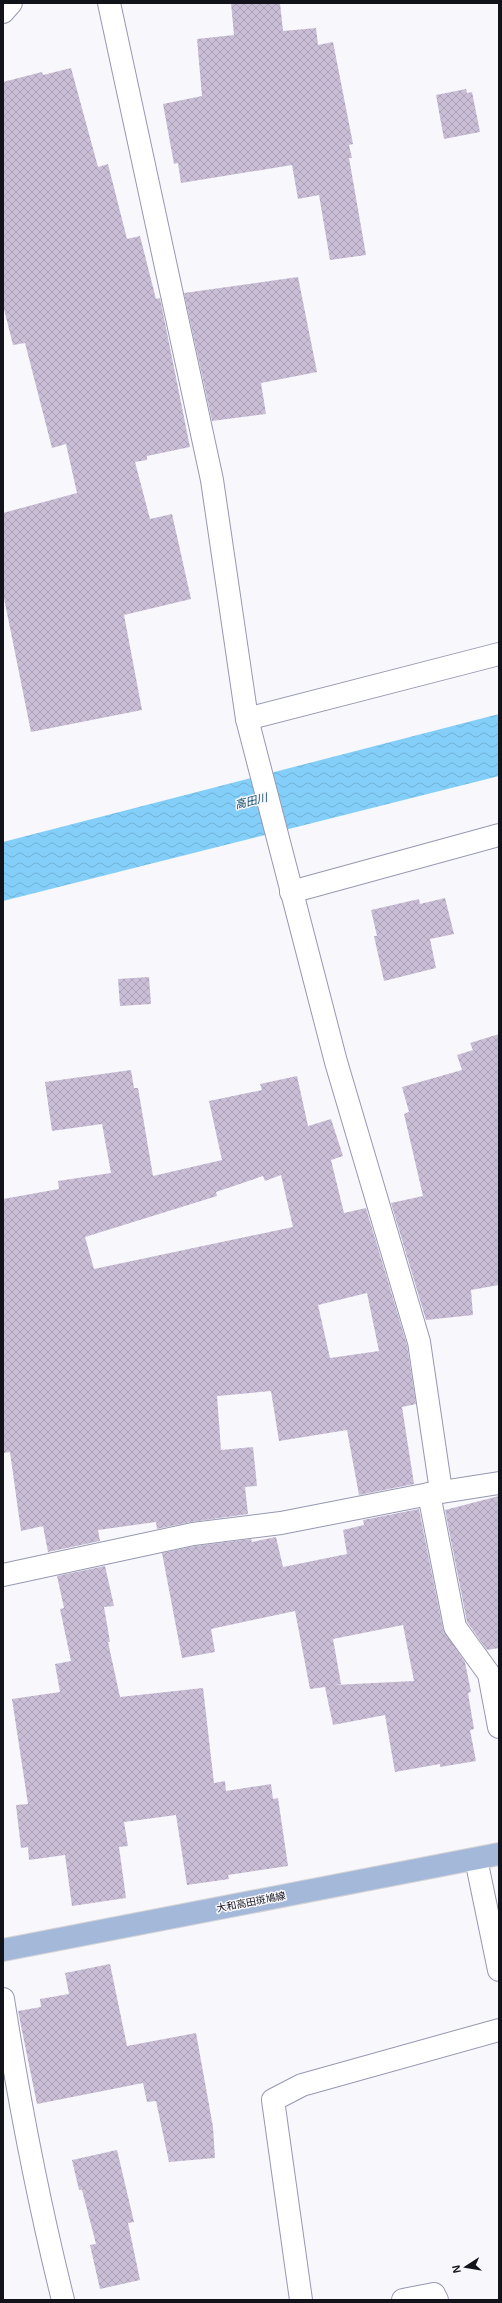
<svg xmlns="http://www.w3.org/2000/svg" width="502" height="2303" font-family="Helvetica,'Noto Sans JP',sans-serif">
  <style>
    .water { fill: url(#water-waves) }
    .building { fill: url(#building-cross-hatch); fill-rule: evenodd }
    .lines { fill: none; stroke-linecap: round; stroke-linejoin: round }
    .minor-casing { stroke: #9798b2; stroke-width: 24 }
    .major-casing { stroke: #d4d4d6; stroke-width: 24 }
    .minor { stroke: #fff; stroke-width: 22 }
    .major { stroke: #a4b9da; stroke-width: 22 }
    .labels { text-anchor: middle; dominant-baseline: central; stroke-width: 3; stroke-linejoin: round; paint-order: stroke }
    .street-label { font-size: 10px; fill: #12121b; stroke: #f7f7fc }
    .water-label { font-size: 11px; font-style: italic; fill: #0c4a67; stroke: #f7f7fc }
  </style>
  <defs>
    <pattern id="water-waves" width="16" height="10" patternUnits="userSpaceOnUse"><rect width="16" height="10" fill="#83cffa"/><path d="M0 5q4-4 8 0t8 0" fill="none" stroke="#70b1d6"/></pattern>
    <pattern id="building-cross-hatch" width="8" height="8" patternUnits="userSpaceOnUse"><rect width="8" height="8" fill="#cabed7"/><path d="M0 0l8 8M0 8l8-8" fill="none" stroke="#aca2b8"/></pattern>
  </defs>
  <rect width="100%" height="100%" fill="#f7f7fc"/>
  <path class="water" d="M499,714V776L3,901V842Z"/>
  <g class="building">
    <path d="M231,3H280L283,31L316,28L318,45L333,42L353,144L349,145L352,158H349L366,255L330,260L319,195L298,199L292,165L181,183L178,163L174,164L163,104L202,96L197,39L234,35Z"/>
    <path d="M71,68L98,167L108,164L127,239L140,236L156,299L160,298L190,447L147,456V460L135,462L150,519L172,514L191,599L124,615L142,710L31,732L3,593V513L77,493L66,444L52,448L25,343L13,345L3,305V82L42,72L43,75Z"/>
    <path d="M466,89L467,93L472,92L480,132L444,139L436,95Z"/>
    <path d="M298,277L317,372L261,383L266,414L212,421L184,293Z"/>
    <path d="M445,898L454,934L430,939L436,968L384,981L374,936H377L371,910L419,899L420,904Z"/>
    <path d="M149,977L151,1004L120,1006L118,979Z"/>
    <path d="M499,1034V1285L471,1290L473,1315L426,1320L391,1203L423,1196L404,1114L409,1112L402,1087L462,1070L457,1055L473,1050L470,1043Z"/>
    <path d="M131,1070L134,1088H138L153,1176L222,1160L209,1101L262,1090L260,1084L297,1076L308,1126L331,1119L343,1156L331,1160L344,1213L366,1208L407,1345L416,1404L402,1407L414,1484L359,1495L347,1430L279,1441L271,1391L217,1396L221,1450L253,1447L257,1486L245,1487L248,1514L191,1522L157,1529L156,1522L98,1530L100,1541L48,1552L43,1526L21,1531L10,1452L3,1453V1199L59,1189L58,1181L111,1173L102,1124L52,1131L45,1082ZM281,1175L293,1227L94,1269L85,1237L217,1196L216,1192L263,1176L265,1181ZM367,1293L379,1351L330,1358L318,1305Z"/>
    <path d="M499,1496V1648L487,1650L467,1622L445,1510Z"/>
    <path d="M419,1509L443,1629L465,1662L471,1692L468,1693L474,1729L470,1730L476,1761L440,1767V1764L395,1772L385,1715L333,1725L325,1687L310,1689L295,1611L211,1629L215,1652L182,1658L162,1553L195,1546L251,1539L252,1542L276,1537L283,1567L347,1554L343,1530L364,1525L363,1520ZM403,1625L414,1681L334,1685L341,1684L333,1639Z"/>
    <path d="M105,1566L114,1606L104,1607L110,1642H108L120,1697L203,1688L214,1783L225,1781L226,1791L271,1784L273,1799L278,1798L288,1866L228,1875L229,1879L187,1885L176,1815L124,1822L128,1846L119,1847L126,1898L72,1906L65,1855L29,1860L28,1847L21,1848L16,1805L28,1804L12,1699L60,1692L55,1664L71,1661L60,1609L64,1608L57,1576Z"/>
    <path d="M110,1964L127,2046L196,2033L213,2127L215,2158L169,2162L156,2101L147,2102L143,2083L37,2104L18,2011L41,2007L40,1999L69,1994L65,1973Z"/>
    <path d="M117,2150L134,2222L128,2223L140,2280L100,2289L90,2245L96,2244L82,2190H79L72,2160Z"/>
  </g>
  <g class="lines">
    <defs>
      <g id="minor">
        <path d="M109,3L212,480L247,719L336,1062L419,1342L441,1491"/>
        <path d="M3,12L11,3"/>
        <path d="M247,719L499,654"/>
        <path d="M291,892L499,835"/>
        <path d="M429,1494L455,1627L489,1674L499,1727"/>
        <path d="M3,1575L193,1534L281,1523L429,1494L499,1483"/>
        <path d="M476,1859L499,1970"/>
        <path d="M3,1999C19,2101 38,2200 63,2300"/>
        <path d="M301,2300L273,2100L302,2085L499,2030"/>
        <path d="M403,2300L434,2294L437,2300"/>
      </g>
      <path id="major" d="M3,1950L499,1854"/>
    </defs>
    <use href="#minor" class="minor-casing"/>
    <use href="#major" class="major-casing"/>
    <use href="#minor" class="minor"/>
    <use href="#major" class="major"/>
  </g>
  <g class="labels">
    <g class="street-label">
      <text transform="translate(251 1902) rotate(-11)">大和高田斑鳩線</text>
    </g>
    <g class="water-label">
      <text transform="translate(251 801) rotate(-14)">高田川</text>
    </g>
  </g>
  <rect width="502" height="2303" fill="none" stroke="#12121b" stroke-width="8"/>
  <g transform="translate(466 2267) rotate(258)" stroke="#f7f7fc" stroke-width="3" paint-order="stroke">
  <path d="M0-3L7 15L0 10L-7 15Z" fill="#12121b"/>
  <text y="-6" font-size="11" font-weight="bold" text-anchor="middle" fill="#12121b">N</text>
  </g>
</svg>
